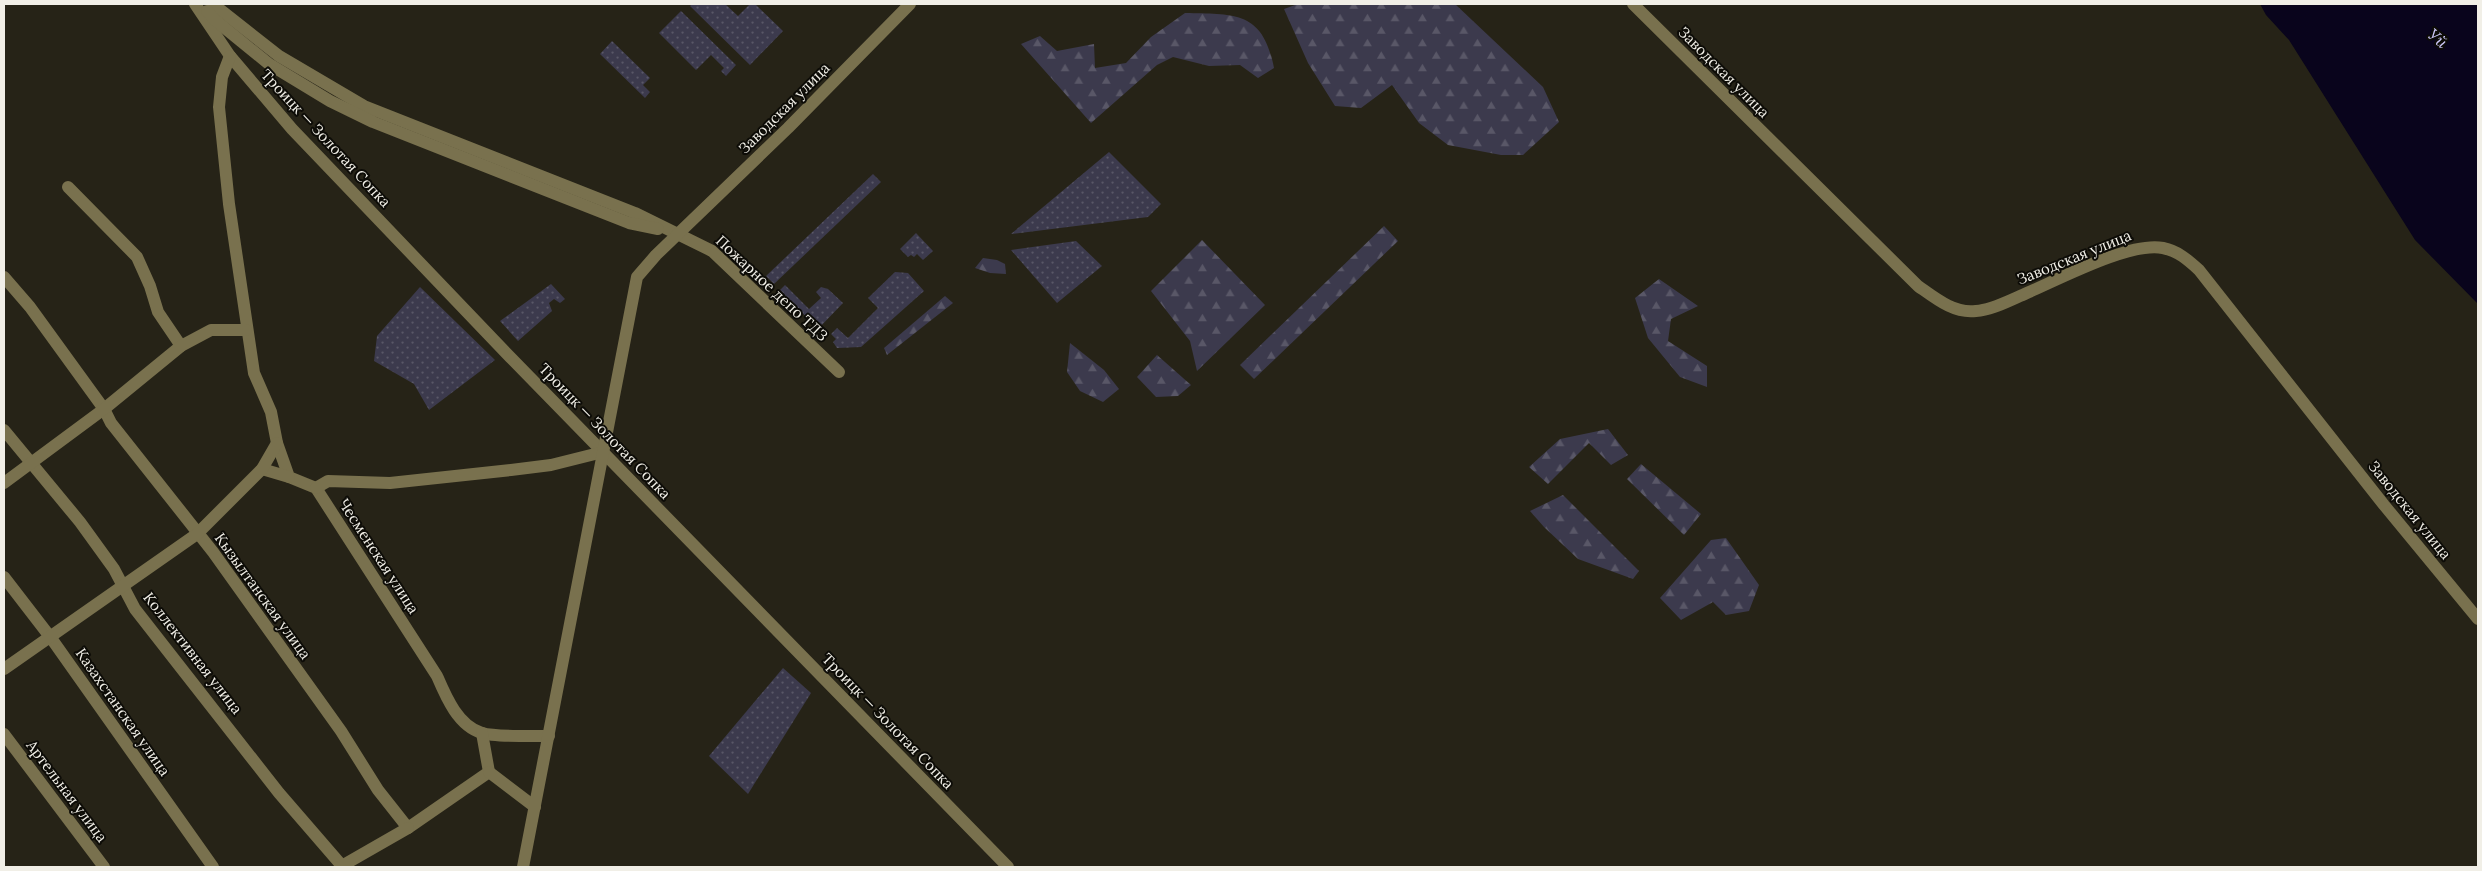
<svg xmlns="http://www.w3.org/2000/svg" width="2482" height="871" font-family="Lora,serif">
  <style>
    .grass { fill: url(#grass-dots) }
    .forest { fill: url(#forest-firs) }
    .water { fill: #09041c }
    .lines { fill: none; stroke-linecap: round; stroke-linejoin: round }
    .minor { stroke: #79714e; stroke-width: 12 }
    .labels { text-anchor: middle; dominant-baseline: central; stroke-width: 4; stroke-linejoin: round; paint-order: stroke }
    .street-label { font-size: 15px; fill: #f1efe7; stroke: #0d0c07 }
    .water-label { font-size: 16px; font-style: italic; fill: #cfcafb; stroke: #0d0c07 }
  </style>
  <defs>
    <pattern id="grass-dots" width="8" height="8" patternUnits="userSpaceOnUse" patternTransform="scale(1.25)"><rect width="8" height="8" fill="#3c3a4d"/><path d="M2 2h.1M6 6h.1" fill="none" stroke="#595767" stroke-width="1.8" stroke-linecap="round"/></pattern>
    <pattern id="forest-firs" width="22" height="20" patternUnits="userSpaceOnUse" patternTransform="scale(1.25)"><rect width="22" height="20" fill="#3c3a4d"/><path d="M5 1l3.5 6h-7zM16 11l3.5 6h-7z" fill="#595767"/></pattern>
  </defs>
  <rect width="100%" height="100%" fill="#262317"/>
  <g class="grass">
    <path d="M692,4H725L738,16L750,4H755L783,31L750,65L690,6Z"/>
    <path d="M681,11L736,65L726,76L721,71L724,68L711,55L696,70L659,33Z"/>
    <path d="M612,41L650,78L643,85L650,92L645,98L600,54Z"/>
    <path d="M1109,152L1161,204L1148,217L1011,234Z"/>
    <path d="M873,174L881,182L774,284L766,276Z"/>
    <path d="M916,233L933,251L923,260L917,254L914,257L911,255L908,257L900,249Z"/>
    <path d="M1076,241L1102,266L1057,303L1011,250Z"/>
    <path d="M895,272L908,273L924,291L861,347L837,348L833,342L836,339L831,334L837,328L848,338L878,308L868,298Z"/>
    <path d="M551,284L565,299L560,303L554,299L549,303L552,311L518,341L500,321Z"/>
    <path d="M785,285L809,309L821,298L816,292L821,287L828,289L843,303L818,329L780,290Z"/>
    <path d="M420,287L495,360L429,410L414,384L374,361L377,336Z"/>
    <path d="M783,668L811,693L748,794L709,756Z"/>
  </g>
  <g class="forest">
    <path d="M1298,4H1455L1543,87L1559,122L1523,155H1501L1448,145L1419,123L1392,85L1361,108L1335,106L1308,63L1284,9Z"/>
    <path d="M1185,13C1235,14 1263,11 1274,68L1258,78L1240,65L1209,66L1173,57L1157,65L1091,123L1021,44L1040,36L1057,51L1094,44L1095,68L1126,63L1151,37Z"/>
    <path d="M1384,226L1398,241L1254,379L1240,365Z"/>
    <path d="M1202,240L1265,305L1197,371L1190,341L1151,291Z"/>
    <path d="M983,258L997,260L1005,264L1006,274L990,273L975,268Z"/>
    <path d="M1659,279L1698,306L1671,319L1668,341L1707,366V387L1680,377L1648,338L1635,298Z"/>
    <path d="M945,296L953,303L887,355L884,348Z"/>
    <path d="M1070,343L1104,370L1119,389L1103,402L1080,391L1067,372Z"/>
    <path d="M1157,355L1191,385L1178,396L1156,397L1137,377Z"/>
    <path d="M1608,429L1628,455L1611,465L1589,443L1548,484L1529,467L1560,439Z"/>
    <path d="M1641,464L1701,514L1684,535L1627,479Z"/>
    <path d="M1563,495L1639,571L1633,579L1578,559L1544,527L1530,511Z"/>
    <path d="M1726,538L1759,585L1749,611L1726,615L1713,602L1681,620L1660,598L1711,540Z"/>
  </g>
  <path class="water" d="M2260,4H2478V304L2415,240L2289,40L2266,15Z"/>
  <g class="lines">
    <g class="minor">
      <path d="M195,4L230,56L292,129L510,357L1008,867"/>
      <path d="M213,4L279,56L364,106L635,213L712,251L839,372"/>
      <path d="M1633,4L1918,286C1935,298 1954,314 1976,311C1991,310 2006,302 2020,296C2054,282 2129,241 2163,248C2178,251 2188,260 2199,270L2384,505L2478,619"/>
      <path d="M207,11L215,20L269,64L330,101L373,122L629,223L658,229"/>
      <path d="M230,56L222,77L219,107L229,204L254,373L271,412L277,443L289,477L316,488L437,676C446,697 458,726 482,733C494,737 533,736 549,736"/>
      <path d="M68,187L137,257L150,286L158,312L181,346"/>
      <path d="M4,277L30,307L104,409L111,423L213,552L341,731L378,790L408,828L489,772L482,733"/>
      <path d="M4,430L80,522L114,569L135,609L185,673L279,793L343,867"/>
      <path d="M262,469L289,477"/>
      <path d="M4,483L104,409L181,346L211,330H246"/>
      <path d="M316,488L328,481L390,483L511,470L551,465L603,452"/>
      <path d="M4,577L51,638L213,867"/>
      <path d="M4,669L197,534L262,469L277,443"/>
      <path d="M4,734L104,867"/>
      <path d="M489,772L535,807"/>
      <path d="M340,867L408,828"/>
      <path d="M523,867L637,277L656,255L788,128L910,4"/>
    </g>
  </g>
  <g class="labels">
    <g class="street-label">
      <text transform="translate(1724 72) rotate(45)">Заводская улица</text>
      <text transform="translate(784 108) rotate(-45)">Заводская улица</text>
      <text transform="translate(326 138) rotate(47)">Троицк — Золотая Сопка</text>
      <text transform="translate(2074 257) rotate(-22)">Заводская улица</text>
      <text transform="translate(772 288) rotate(43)">Пожарное депо ТДЗ</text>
      <text transform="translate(605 431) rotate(46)">Троицк — Золотая Сопка</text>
      <text transform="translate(2410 510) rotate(51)">Заводская улица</text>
      <text transform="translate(379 556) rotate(57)">Чесменская улица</text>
      <text transform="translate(263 596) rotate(54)">Кызылтанская улица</text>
      <text transform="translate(193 653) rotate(52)">Коллективная улица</text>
      <text transform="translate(123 712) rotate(55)">Казахстанская улица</text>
      <text transform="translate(888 721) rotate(46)">Троицк — Золотая Сопка</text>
      <text transform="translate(67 791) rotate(53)">Артельная улица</text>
    </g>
    <g class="water-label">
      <text transform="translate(2438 38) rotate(41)">Уй</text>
    </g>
  </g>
  <rect width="2482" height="871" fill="none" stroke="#f1efe7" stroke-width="10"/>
</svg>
